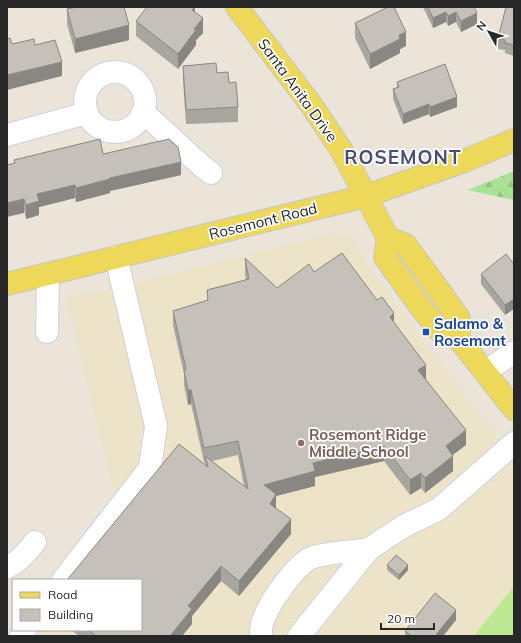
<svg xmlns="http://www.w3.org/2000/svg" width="521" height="643" font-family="Mulish,sans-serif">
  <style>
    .education { fill: #ece3c8 }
    .forest { fill: url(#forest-firs) }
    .pitch { fill: #bce891 }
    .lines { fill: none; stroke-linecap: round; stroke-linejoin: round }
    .minor-casing { stroke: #ced0e1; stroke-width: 24 }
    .major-casing { stroke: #c7c7c7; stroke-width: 24 }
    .minor { stroke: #fff; stroke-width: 22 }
    .major { stroke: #eed85a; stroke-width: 22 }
    .wall { fill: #a9a69f; fill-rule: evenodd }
    .shaded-wall { fill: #8a8782 }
    .building { fill: #c5c1b9; stroke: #8a8782 }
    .transit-dot { fill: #1a4fb4; stroke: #fff; stroke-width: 1.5 }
    .education-dot { fill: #8d6e63; stroke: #fff; stroke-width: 1.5 }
    .labels { text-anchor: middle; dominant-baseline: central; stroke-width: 3.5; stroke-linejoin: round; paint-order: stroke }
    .street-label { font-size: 15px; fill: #282828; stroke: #fff }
    .transit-label { font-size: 15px; font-weight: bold; fill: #164399; stroke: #fff; text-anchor: start }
    .education-label { font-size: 15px; font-weight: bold; fill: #785e54; stroke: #fff; text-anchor: start }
    .district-label { font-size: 19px; font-weight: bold; letter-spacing: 1px; fill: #494d77; stroke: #fff }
  </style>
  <defs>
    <pattern id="forest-firs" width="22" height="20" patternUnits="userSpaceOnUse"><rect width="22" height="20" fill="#a9e195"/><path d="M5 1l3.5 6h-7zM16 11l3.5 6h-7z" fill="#91c180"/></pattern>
  </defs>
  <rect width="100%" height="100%" fill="#eae4d9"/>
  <path class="education" d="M331,234L348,236L353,240L371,270L391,298L514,460V636H7V632L13,625V630H141V580H50L116,501L66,298L132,284Z"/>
  <path class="forest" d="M514,171V200L468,190Z"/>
  <path class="pitch" d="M514,586V636H474Z"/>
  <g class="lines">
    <defs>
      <g id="minor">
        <circle cx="115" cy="102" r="30"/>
        <path d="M143,112L203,167L211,173"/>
        <path d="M7,135L87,113"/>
        <path d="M47,332L48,274"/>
        <path d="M485,372L514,352"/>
        <path d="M7,567C19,562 27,552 35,542"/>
        <path d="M63,580L150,468L156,426L116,257"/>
        <path d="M21,636L25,630"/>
        <path d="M261,636C261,632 261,627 262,624C266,607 295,565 311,558C328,552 351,552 369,549"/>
        <path d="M299,636L369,549L404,526L439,509L514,443"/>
      </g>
      <g id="major">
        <path d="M237,7L312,106L342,151L388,238L385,257L419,305L440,331L459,339L514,409"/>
        <path d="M388,238L406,245L459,318V339"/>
        <path d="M7,284L366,196L462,162L514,140"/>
      </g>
    </defs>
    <use href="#minor" class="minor-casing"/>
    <use href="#major" class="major-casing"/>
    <use href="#minor" class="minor"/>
    <use href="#major" class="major"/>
  </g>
  <g class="wall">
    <path d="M423,7H474L477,24L461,32L456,22L448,26L446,22L433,28Z"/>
    <path d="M514,7V56L505,53V50L498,49V38Z"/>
    <path d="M67,9L129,40L75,53L67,24Z"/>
    <path d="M195,12L203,33L196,40V45L178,69L136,36V21Z"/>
    <path d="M355,23L406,46L400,49V53L370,69L355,38Z"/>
    <path d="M183,66L229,83L238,107V122L186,124L183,80Z"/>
    <path d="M397,82L457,107L430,117L429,114L403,124L393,99V89L397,87Z"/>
    <path d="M103,154L181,175L110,191V193L76,202L75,198L39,207V215L26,219L14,163V160Z"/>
    <path d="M245,258L277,288L314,272L394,323L426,379L425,380L466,445L452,455L453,471L425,493L421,488L410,495L384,461L315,477V486L276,496V508L291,534L239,596L221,581L192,616V624L182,636H79L71,630H141L205,465V462H204L191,404L188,405L184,385V374L173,325V311L207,301V290L246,280L245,273ZM238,455L244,486L212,461Z"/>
    <path d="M513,263L505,315L481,284V274Z"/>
    <path d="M387,565L408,570L399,580L387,570Z"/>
    <path d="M456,620L443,636H405V631Z"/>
  </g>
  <g class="shaded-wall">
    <path d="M195,7V21L192,10Z"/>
    <path d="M446,12V22L433,28V18Z"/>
    <path d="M456,12V22L448,26V16Z"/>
    <path d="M477,13V24L461,32V21Z"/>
    <path d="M203,18V33L196,40V45L178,69V54L194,29Z"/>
    <path d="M129,25V40L75,53V39Z"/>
    <path d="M406,32V46L400,49V53L370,69V54L399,35Z"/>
    <path d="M62,62V76L7,90V75Z"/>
    <path d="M457,97V107L430,117V107Z"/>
    <path d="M429,104V114L403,124V114Z"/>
    <path d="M181,162V175L110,191V193L76,202V188L110,178Z"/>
    <path d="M75,185V198L39,207V215L26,219V205L37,194Z"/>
    <path d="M24,199V213L7,217V203Z"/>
    <path d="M514,299V309L505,315V305Z"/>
    <path d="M394,313V328L390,317Z"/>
    <path d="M426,365V379L418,385V370Z"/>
    <path d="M188,390H191V404L188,405Z"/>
    <path d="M466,430V445L446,460V446Z"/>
    <path d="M384,446V461L315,477V486L276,496V509L270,518L264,485L313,463Z"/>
    <path d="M453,456V471L425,493V478Z"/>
    <path d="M421,473V488L410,495V480Z"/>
    <path d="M291,519V534L239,596V581Z"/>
    <path d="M408,565V570L399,580V575Z"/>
    <path d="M221,566V581L192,616V624L182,636H170L188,606Z"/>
    <path d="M456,610V620L443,636H435Z"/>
  </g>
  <g class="building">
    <path d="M76,7H124L129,25L75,39L67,9Z"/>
    <path d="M147,7H195L192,10L203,18L194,29L196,30L178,54L136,21Z"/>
    <path d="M388,7H394L406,32L399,35L400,39L370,54L355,23Z"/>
    <path d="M428,7H474L477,13L461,21L456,12L448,16L446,12L433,18Z"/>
    <path d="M506,7H514V45L505,43V40L498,38Z"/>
    <path d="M10,38L12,44L34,39L35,45L55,40L62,62L7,75V39Z"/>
    <path d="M216,63L217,73L228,72L229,83L236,82L238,107L186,110L183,66Z"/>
    <path d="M445,64L457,97L430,107L429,104L403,114L393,89L399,87L397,82Z"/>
    <path d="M100,139L103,154L169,139L178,147L181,162L110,178V179L76,188L75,185L37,194L39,201L26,205L24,199L7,203V165L15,163L14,160Z"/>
    <path d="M342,253L377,300L382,297L394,313L390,317L426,365L418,370L466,430L446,446L453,456L425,478L421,473L410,480L384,446L313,463L315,471L264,485L276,494L270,504L291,519L239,581L221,566L188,606L192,609L170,636H96L89,630H141V580H67L179,444L208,467L205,456L248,489L238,441L204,448L191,390H188L184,371L186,369L173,311L208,300L207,290L249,279L245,258L277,288L309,264L314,272Z"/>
    <path d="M506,254L513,263L514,262V299L505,305L481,274Z"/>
    <path d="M396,555L408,565L399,575L387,565Z"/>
    <path d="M435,593L456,610L435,636H411L405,631Z"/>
  </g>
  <rect class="transit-dot" x="422" y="328" width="8" height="8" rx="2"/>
  <circle class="education-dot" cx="301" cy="443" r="4"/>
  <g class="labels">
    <g class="street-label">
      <text transform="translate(298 90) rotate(54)">Santa Anita Drive</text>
      <text transform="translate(263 221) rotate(-14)">Rosemont Road</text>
    </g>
    <g class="transit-label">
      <text x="434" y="323">Salamo &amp;<tspan x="434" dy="17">Rosemont</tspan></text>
    </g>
    <g class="education-label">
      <text x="309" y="434">Rosemont Ridge<tspan x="309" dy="17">Middle School</tspan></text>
    </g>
    <g class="district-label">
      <text x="403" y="157">ROSEMONT</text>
    </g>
  </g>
  <rect width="521" height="643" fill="none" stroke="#282828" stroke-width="16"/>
  <rect x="12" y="579" width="130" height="52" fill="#ffffff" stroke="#a9a9a9"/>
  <rect x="20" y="592" width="20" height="6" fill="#eed85a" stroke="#a9a9a9"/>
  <text x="48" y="599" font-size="12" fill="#282828">Road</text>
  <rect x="20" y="609" width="20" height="12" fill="#c5c1b9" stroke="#a9a9a9"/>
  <text x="48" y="619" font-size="12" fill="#282828">Building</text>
  <g transform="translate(489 32) rotate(309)" stroke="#ffffff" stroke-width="3" paint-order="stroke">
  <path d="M0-3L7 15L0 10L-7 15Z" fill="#282828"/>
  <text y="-6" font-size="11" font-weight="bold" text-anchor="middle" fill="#282828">N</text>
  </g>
  <path d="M381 623v6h53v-6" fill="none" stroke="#282828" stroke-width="2"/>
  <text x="387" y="623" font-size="12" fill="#282828" stroke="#ffffff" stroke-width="3" paint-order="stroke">20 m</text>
</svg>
